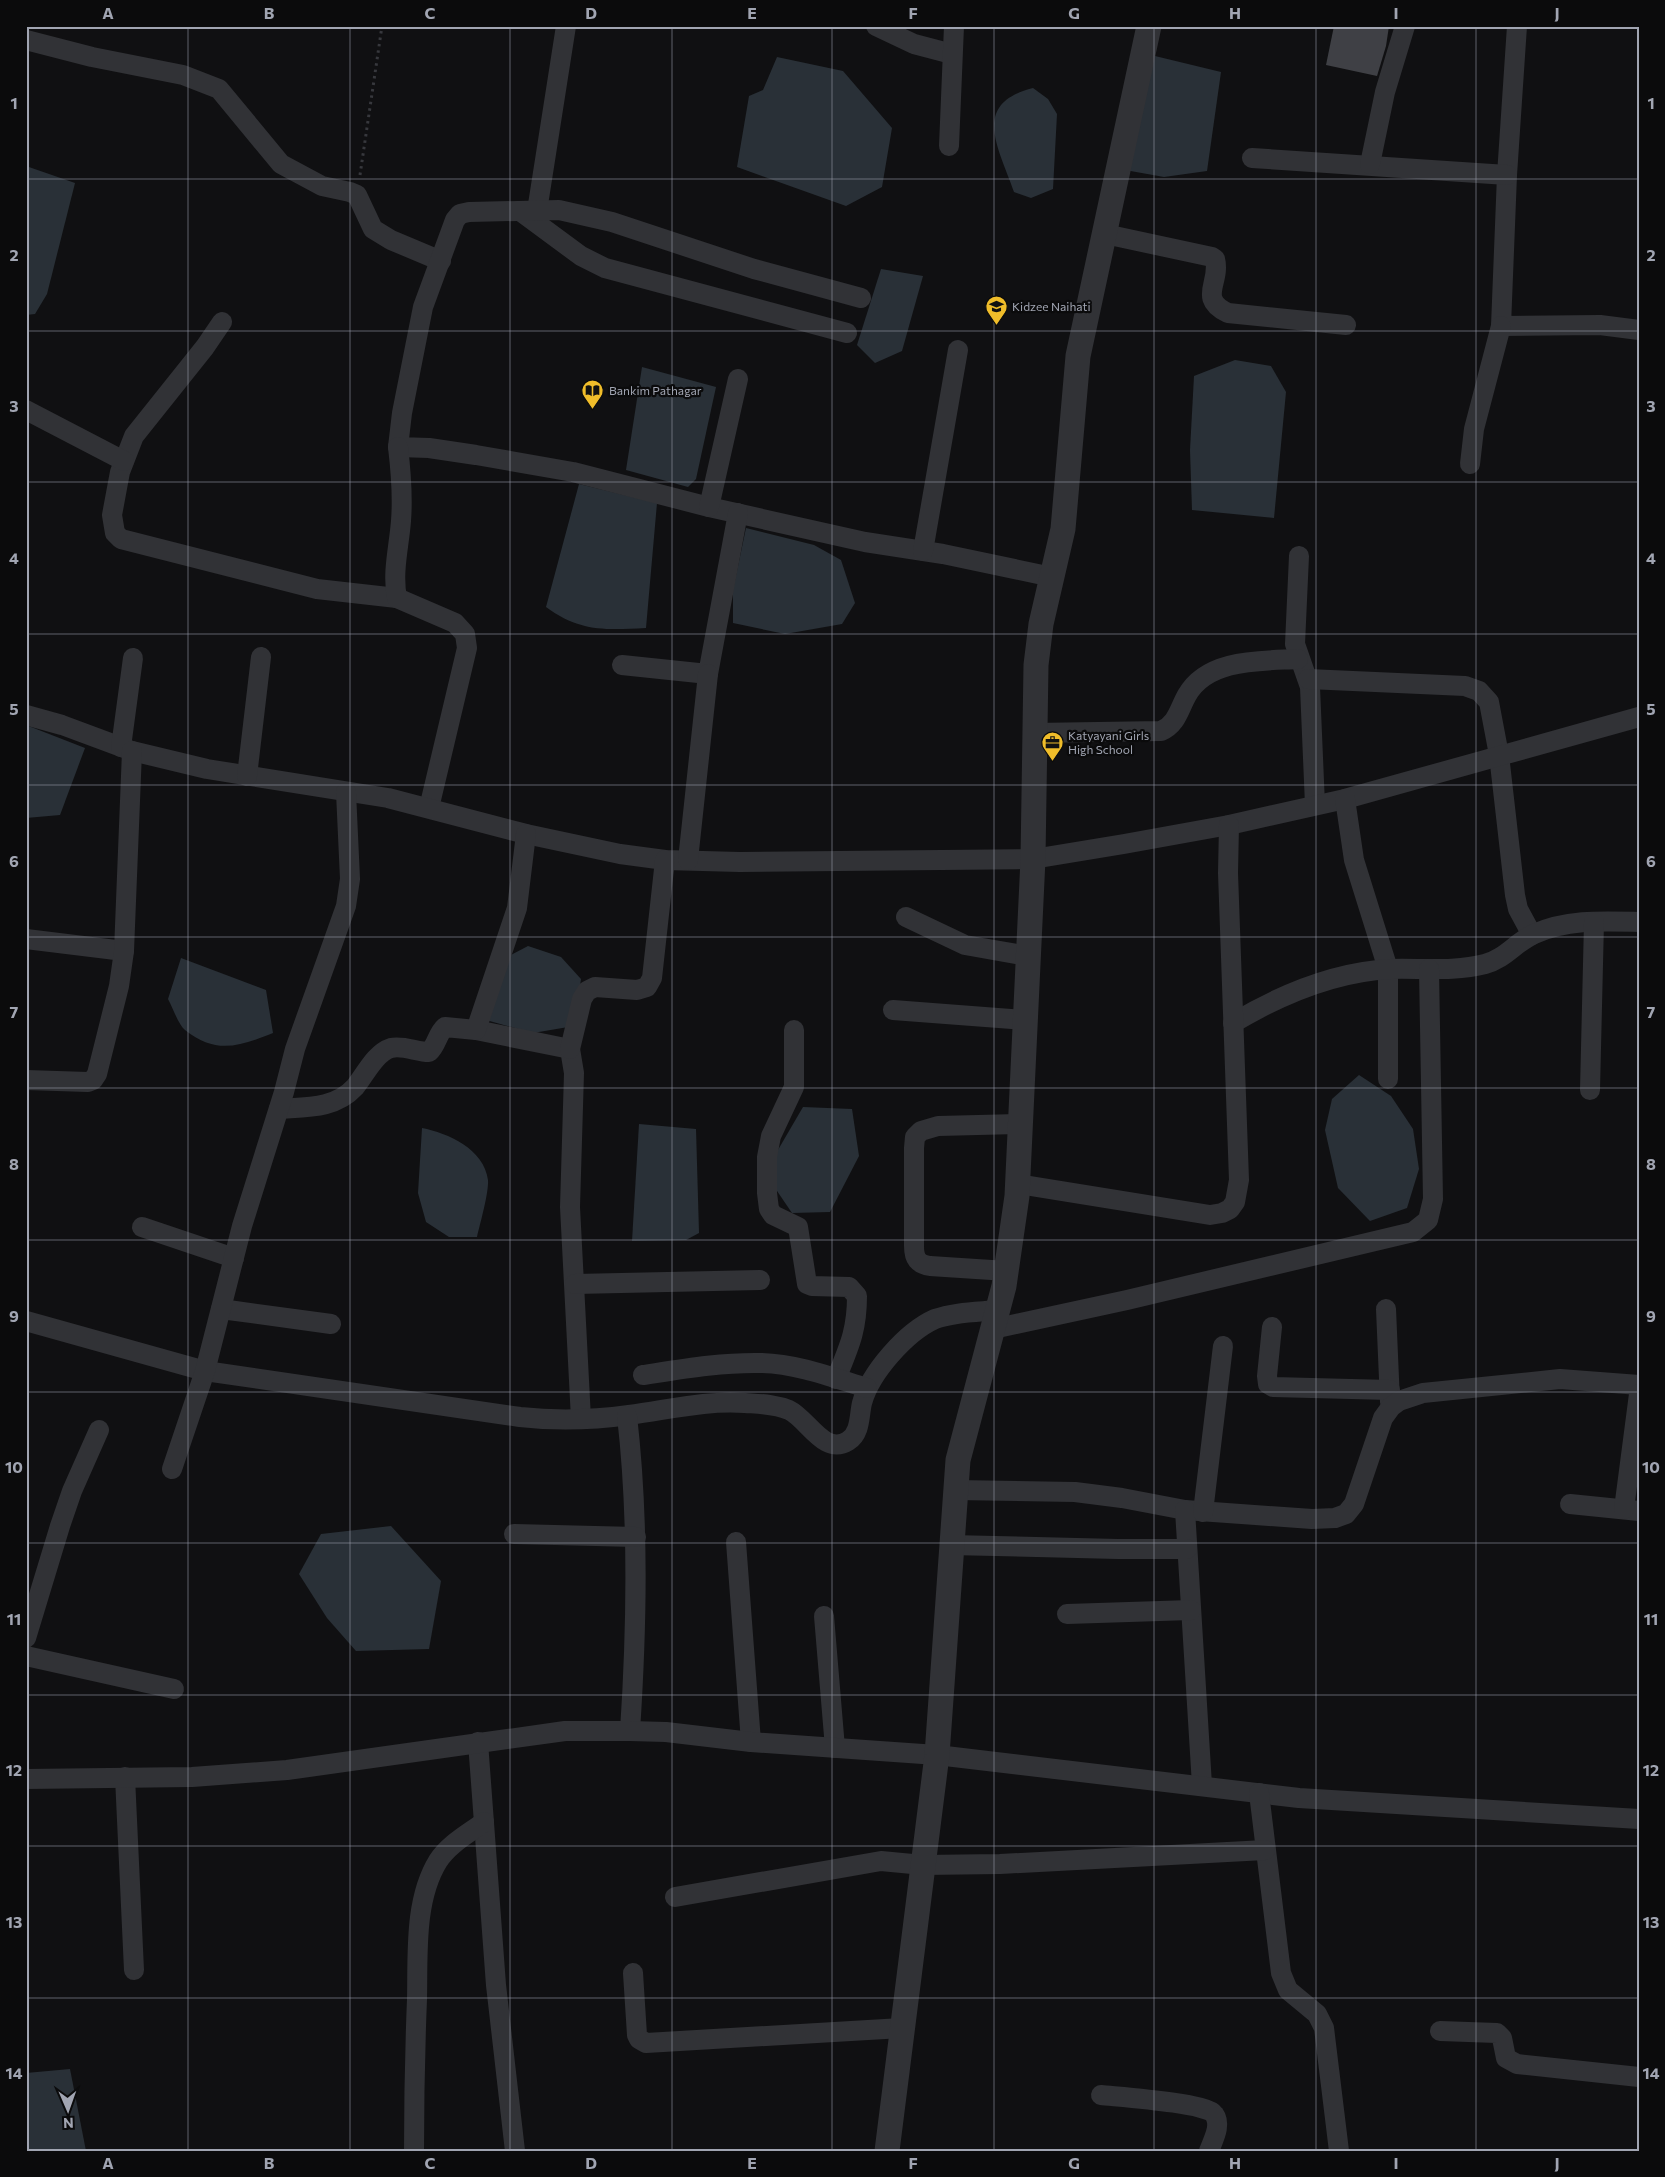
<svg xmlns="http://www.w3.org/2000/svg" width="1665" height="2177" font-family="Commissioner,sans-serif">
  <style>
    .water { fill: #293037 }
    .building { fill: #3f4045 }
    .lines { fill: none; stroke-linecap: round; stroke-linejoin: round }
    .path { stroke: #37383d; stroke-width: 3; stroke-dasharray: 2.5 4; stroke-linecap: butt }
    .minor { stroke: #313236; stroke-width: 20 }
    .tertiary { stroke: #313236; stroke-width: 25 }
    .grid { fill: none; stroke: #a1a5b2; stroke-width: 1; stroke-opacity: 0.55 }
    .labels { text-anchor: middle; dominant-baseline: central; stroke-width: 4.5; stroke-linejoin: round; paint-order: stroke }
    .poi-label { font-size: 12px; fill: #a1a5b2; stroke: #0b0b0c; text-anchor: start }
    .neatline { fill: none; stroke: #a1a5b2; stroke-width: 2 }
    .grid-label { font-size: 16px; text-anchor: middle; font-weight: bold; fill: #a1a5b2 }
  </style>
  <rect width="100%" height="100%" fill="#101012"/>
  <g class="water">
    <path d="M1155,56L1221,72L1207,171L1164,177L1125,170Z"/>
    <path d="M777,57L843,71L892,128L882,187L846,206L737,167L749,96L763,90Z"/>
    <path d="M1033,88L1048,99L1057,114L1053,189L1031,198L1014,192C999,148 970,104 1033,88Z"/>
    <path d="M26,166L75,183L47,294L35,314L26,315Z"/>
    <path d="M881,269L923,276L902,351L875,363L857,345Z"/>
    <path d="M1235,360L1271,366L1286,392L1274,518L1192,510L1190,450L1194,376Z"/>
    <path d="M642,367L716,387L696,479L688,487L626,470Z"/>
    <path d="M579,484L657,503L646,628C605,630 580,632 546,607Z"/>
    <path d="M746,528L814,545L841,560L855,603L842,624L785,634L733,623V590Z"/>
    <path d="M26,725L85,748L60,815L26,818Z"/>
    <path d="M528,946L561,957L581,979L574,1026L533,1033L486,1020L503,959Z"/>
    <path d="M181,958L266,990L273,1033C240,1046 216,1055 185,1030C178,1024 173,1008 168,999Z"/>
    <path d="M1359,1075L1391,1096L1413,1129L1419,1169L1407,1208L1370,1221L1338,1188L1325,1130L1332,1099Z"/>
    <path d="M803,1107L852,1109L859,1156L830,1212L792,1213L775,1188V1155Z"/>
    <path d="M639,1124L696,1129L699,1233L686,1240L632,1241Z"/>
    <path d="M422,1128C448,1133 484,1149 488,1180C489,1192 480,1224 477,1237H449L426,1222L418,1193Z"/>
    <path d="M391,1526L441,1581L429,1649L356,1651L327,1618L299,1574L321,1534Z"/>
    <path d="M70,2069L86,2151H26V2073Z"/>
  </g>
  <path class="building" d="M1334,26H1389L1386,46L1377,76L1326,65Z"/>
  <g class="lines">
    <path class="path" d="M360,175L382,26"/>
    <g class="minor">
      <path d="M876,26L914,44L952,54"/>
      <path d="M1517,26L1507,175L1501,326L1600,325L1639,330"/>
      <path d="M26,40L92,57L183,75L219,89L281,164L322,186L350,192L357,195L373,229L391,240L441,261"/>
      <path d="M949,146L954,26"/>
      <path d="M1252,158L1507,175"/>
      <path d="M1370,164L1385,92L1405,26"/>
      <path d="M520,211L581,256L605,268L847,333"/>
      <path d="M537,211L566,26"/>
      <path d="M1105,234L1212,257L1215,259C1221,283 1197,298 1228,313L1346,325"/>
      <path d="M861,298L754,269L612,222L559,210L469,212L460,214L455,220L423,307L402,413L398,447L429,448L476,455L573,472L709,507L865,542L943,554L1052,577"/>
      <path d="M222,322L205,347L134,436L120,472L112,515L115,533L121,539L317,589L397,598"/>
      <path d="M26,410L124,461"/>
      <path d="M398,447C401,472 403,495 401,521C399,547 392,572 397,598L455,623L465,634L467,648L429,808"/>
      <path d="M1470,464L1474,429L1501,326"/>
      <path d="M709,507L738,379"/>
      <path d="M923,551L958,350"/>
      <path d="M1299,556L1295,644L1310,687L1315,805"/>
      <path d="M622,665L708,674L738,513"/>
      <path d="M1308,679L1465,686L1479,691L1489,702L1499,755L1515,895L1518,909L1532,935"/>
      <path d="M26,715L62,725L132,751L207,769L388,798L526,834L620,854L665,860L740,862L1033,859L1124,844L1229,825L1345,799L1639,717"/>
      <path d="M1034,733L1161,731C1177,724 1179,709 1187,695C1208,658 1262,661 1298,659"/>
      <path d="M121,747L133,658"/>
      <path d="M247,776L261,657"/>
      <path d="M1345,799L1354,860L1388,969V1079"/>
      <path d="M688,860L708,674"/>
      <path d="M906,917L965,945L1028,956"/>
      <path d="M26,939L124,951"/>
      <path d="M893,1010L1024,1020"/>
      <path d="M1233,1023C1280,995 1334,972 1390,969C1421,968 1455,972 1485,964C1505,959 1516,942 1534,934C1567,919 1603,921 1639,922"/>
      <path d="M476,1030L570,1049L574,1073L570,1207L581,1419"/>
      <path d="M794,1030V1087L771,1136L767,1157V1193L769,1209L773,1215L798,1227L807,1284L812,1286L849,1287L857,1296C857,1331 849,1347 836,1379"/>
      <path d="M570,1049L582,999L587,991L595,987L637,990L647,987L652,978L665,860"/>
      <path d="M26,1080L88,1082L93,1080L97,1074L119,986L124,951L132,751"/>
      <path d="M1590,1090L1594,922"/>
      <path d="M279,1109C306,1107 335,1109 355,1087C365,1075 375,1053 391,1048C403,1045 417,1052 429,1052C437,1045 437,1034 445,1027L476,1030L517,908L526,834"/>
      <path d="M1018,1184L1210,1215L1222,1213L1230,1209L1235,1202L1239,1180L1228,873L1229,825"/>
      <path d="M142,1227L234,1258"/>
      <path d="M1007,1271L930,1266C918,1264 914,1259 914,1246V1148L915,1137L921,1131L938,1126L1020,1124"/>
      <path d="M575,1284L760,1280"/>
      <path d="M221,1309L331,1324"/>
      <path d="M1386,1309L1390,1402"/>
      <path d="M26,1321L205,1371L520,1417C556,1421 593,1420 629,1415C668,1410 706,1400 745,1403C760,1404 775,1404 789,1410C808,1419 824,1456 848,1441C861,1433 859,1415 862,1403C870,1373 906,1332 935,1319C954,1312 978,1312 998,1310"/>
      <path d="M1272,1327L1267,1376L1268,1384L1273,1387L1390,1390"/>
      <path d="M993,1329L1127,1300L1413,1232L1428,1220L1433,1199L1429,969"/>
      <path d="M643,1375C682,1369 722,1362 762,1363C798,1364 834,1378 867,1388"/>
      <path d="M627,1416C639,1520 637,1625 630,1731"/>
      <path d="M172,1469L205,1371L242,1226L284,1092L295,1049L346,906L350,879L346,792"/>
      <path d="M955,1490L1075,1492L1122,1498L1185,1510L1312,1519L1335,1518L1346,1514L1354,1504L1383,1418L1391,1407L1399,1401L1423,1393L1560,1379L1639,1385"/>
      <path d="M1570,1504L1639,1511"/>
      <path d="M1624,1509L1639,1394"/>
      <path d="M1185,1510L1202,1785"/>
      <path d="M1203,1512L1223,1346"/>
      <path d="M514,1534L636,1537"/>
      <path d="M736,1542L751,1742"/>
      <path d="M950,1545L1118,1549H1187"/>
      <path d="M1067,1614L1191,1610"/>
      <path d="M824,1616L835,1748"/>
      <path d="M26,1638L60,1526L72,1491L99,1430"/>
      <path d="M26,1656L174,1689"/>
      <path d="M478,1742L496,1985L515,2151"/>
      <path d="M125,1777L134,1970"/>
      <path d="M26,1779L192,1777L287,1770L565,1731H630L666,1732L751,1742L937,1755L1299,1798L1639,1819"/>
      <path d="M1259,1793L1281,1973L1288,1990L1317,2014L1324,2028L1339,2151"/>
      <path d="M675,1897L881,1861L923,1865L1000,1864L1265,1850"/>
      <path d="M633,1973L637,2035L639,2039L646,2043L902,2028"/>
      <path d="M1440,2031L1497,2033L1502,2038L1506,2058L1517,2064L1639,2077"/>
      <path d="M1101,2095C1119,2097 1207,2103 1214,2114C1222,2125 1213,2140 1209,2151"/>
      <path d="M414,2151C414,2100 415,2049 417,1999C418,1954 414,1900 438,1861C449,1844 468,1834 484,1822"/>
    </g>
    <path class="tertiary" d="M887,2151L937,1755L958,1460L1004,1286L1017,1196L1033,859L1036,665L1041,624L1063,529L1078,356L1149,26"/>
  </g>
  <path class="grid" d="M188,26V2151M350,26V2151M510,26V2151M672,26V2151M832,26V2151M994,26V2151M1154,26V2151M1316,26V2151M1476,26V2151M26,179H1639M26,331H1639M26,482H1639M26,634H1639M26,785H1639M26,937H1639M26,1088H1639M26,1240H1639M26,1392H1639M26,1543H1639M26,1695H1639M26,1846H1639M26,1998H1639"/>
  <defs>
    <symbol id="school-pin" viewBox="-11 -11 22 30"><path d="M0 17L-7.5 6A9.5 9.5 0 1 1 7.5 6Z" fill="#f0bd2a" stroke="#0b0b0c"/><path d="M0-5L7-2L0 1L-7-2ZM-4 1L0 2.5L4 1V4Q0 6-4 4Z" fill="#111"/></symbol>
    <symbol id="library-pin" viewBox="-11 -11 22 30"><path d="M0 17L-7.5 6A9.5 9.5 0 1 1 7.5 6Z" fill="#f0bd2a" stroke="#0b0b0c"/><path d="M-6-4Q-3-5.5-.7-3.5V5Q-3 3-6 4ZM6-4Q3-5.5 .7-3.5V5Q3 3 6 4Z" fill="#111"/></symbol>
    <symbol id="office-pin" viewBox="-11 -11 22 30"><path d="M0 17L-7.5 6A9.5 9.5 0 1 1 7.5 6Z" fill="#f0bd2a" stroke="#0b0b0c"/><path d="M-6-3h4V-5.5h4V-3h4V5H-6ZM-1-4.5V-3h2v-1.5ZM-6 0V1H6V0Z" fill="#111"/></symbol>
  </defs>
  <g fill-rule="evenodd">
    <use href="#school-pin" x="984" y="294" width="25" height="34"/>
    <use href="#library-pin" x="580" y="378" width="25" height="34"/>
    <use href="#office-pin" x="1040" y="730" width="25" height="34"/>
  </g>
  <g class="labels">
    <g class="poi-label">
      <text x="1012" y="306">Kidzee Naihati</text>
      <text x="609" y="390">Bankim Pathagar</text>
      <text x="1068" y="735">Katyayani Girls<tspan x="1068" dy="14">High School</tspan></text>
    </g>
  </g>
  <rect width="1665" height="2177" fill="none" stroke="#0b0b0c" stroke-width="55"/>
  <g transform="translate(68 2110) rotate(178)" stroke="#0b0b0c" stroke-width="4" paint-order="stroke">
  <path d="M0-4L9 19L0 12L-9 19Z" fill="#a1a5b2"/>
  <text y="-8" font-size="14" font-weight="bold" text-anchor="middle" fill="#a1a5b2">N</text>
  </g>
  <rect x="28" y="28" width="1610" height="2122" class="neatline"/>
  <g class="grid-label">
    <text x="108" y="19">A</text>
    <text x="269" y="19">B</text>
    <text x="430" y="19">C</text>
    <text x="591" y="19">D</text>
    <text x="752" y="19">E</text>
    <text x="913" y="19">F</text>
    <text x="1074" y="19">G</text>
    <text x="1235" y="19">H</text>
    <text x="1396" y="19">I</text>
    <text x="1557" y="19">J</text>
    <text x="14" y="109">1</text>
    <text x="1651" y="109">1</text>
    <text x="14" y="261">2</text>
    <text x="1651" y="261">2</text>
    <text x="14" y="412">3</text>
    <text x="1651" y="412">3</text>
    <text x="14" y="564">4</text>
    <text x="1651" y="564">4</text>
    <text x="14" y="715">5</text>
    <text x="1651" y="715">5</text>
    <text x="14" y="867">6</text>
    <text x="1651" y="867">6</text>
    <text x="14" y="1018">7</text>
    <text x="1651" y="1018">7</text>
    <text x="14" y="1170">8</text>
    <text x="1651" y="1170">8</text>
    <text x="14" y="1322">9</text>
    <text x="1651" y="1322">9</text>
    <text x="14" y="1473">10</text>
    <text x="1651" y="1473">10</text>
    <text x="14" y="1625">11</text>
    <text x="1651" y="1625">11</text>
    <text x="14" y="1776">12</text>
    <text x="1651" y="1776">12</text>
    <text x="14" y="1928">13</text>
    <text x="1651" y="1928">13</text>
    <text x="14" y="2079">14</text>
    <text x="1651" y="2079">14</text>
    <text x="108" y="2169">A</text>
    <text x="269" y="2169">B</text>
    <text x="430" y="2169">C</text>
    <text x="591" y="2169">D</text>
    <text x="752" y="2169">E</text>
    <text x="913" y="2169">F</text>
    <text x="1074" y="2169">G</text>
    <text x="1235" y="2169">H</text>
    <text x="1396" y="2169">I</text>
    <text x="1557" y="2169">J</text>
  </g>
</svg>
